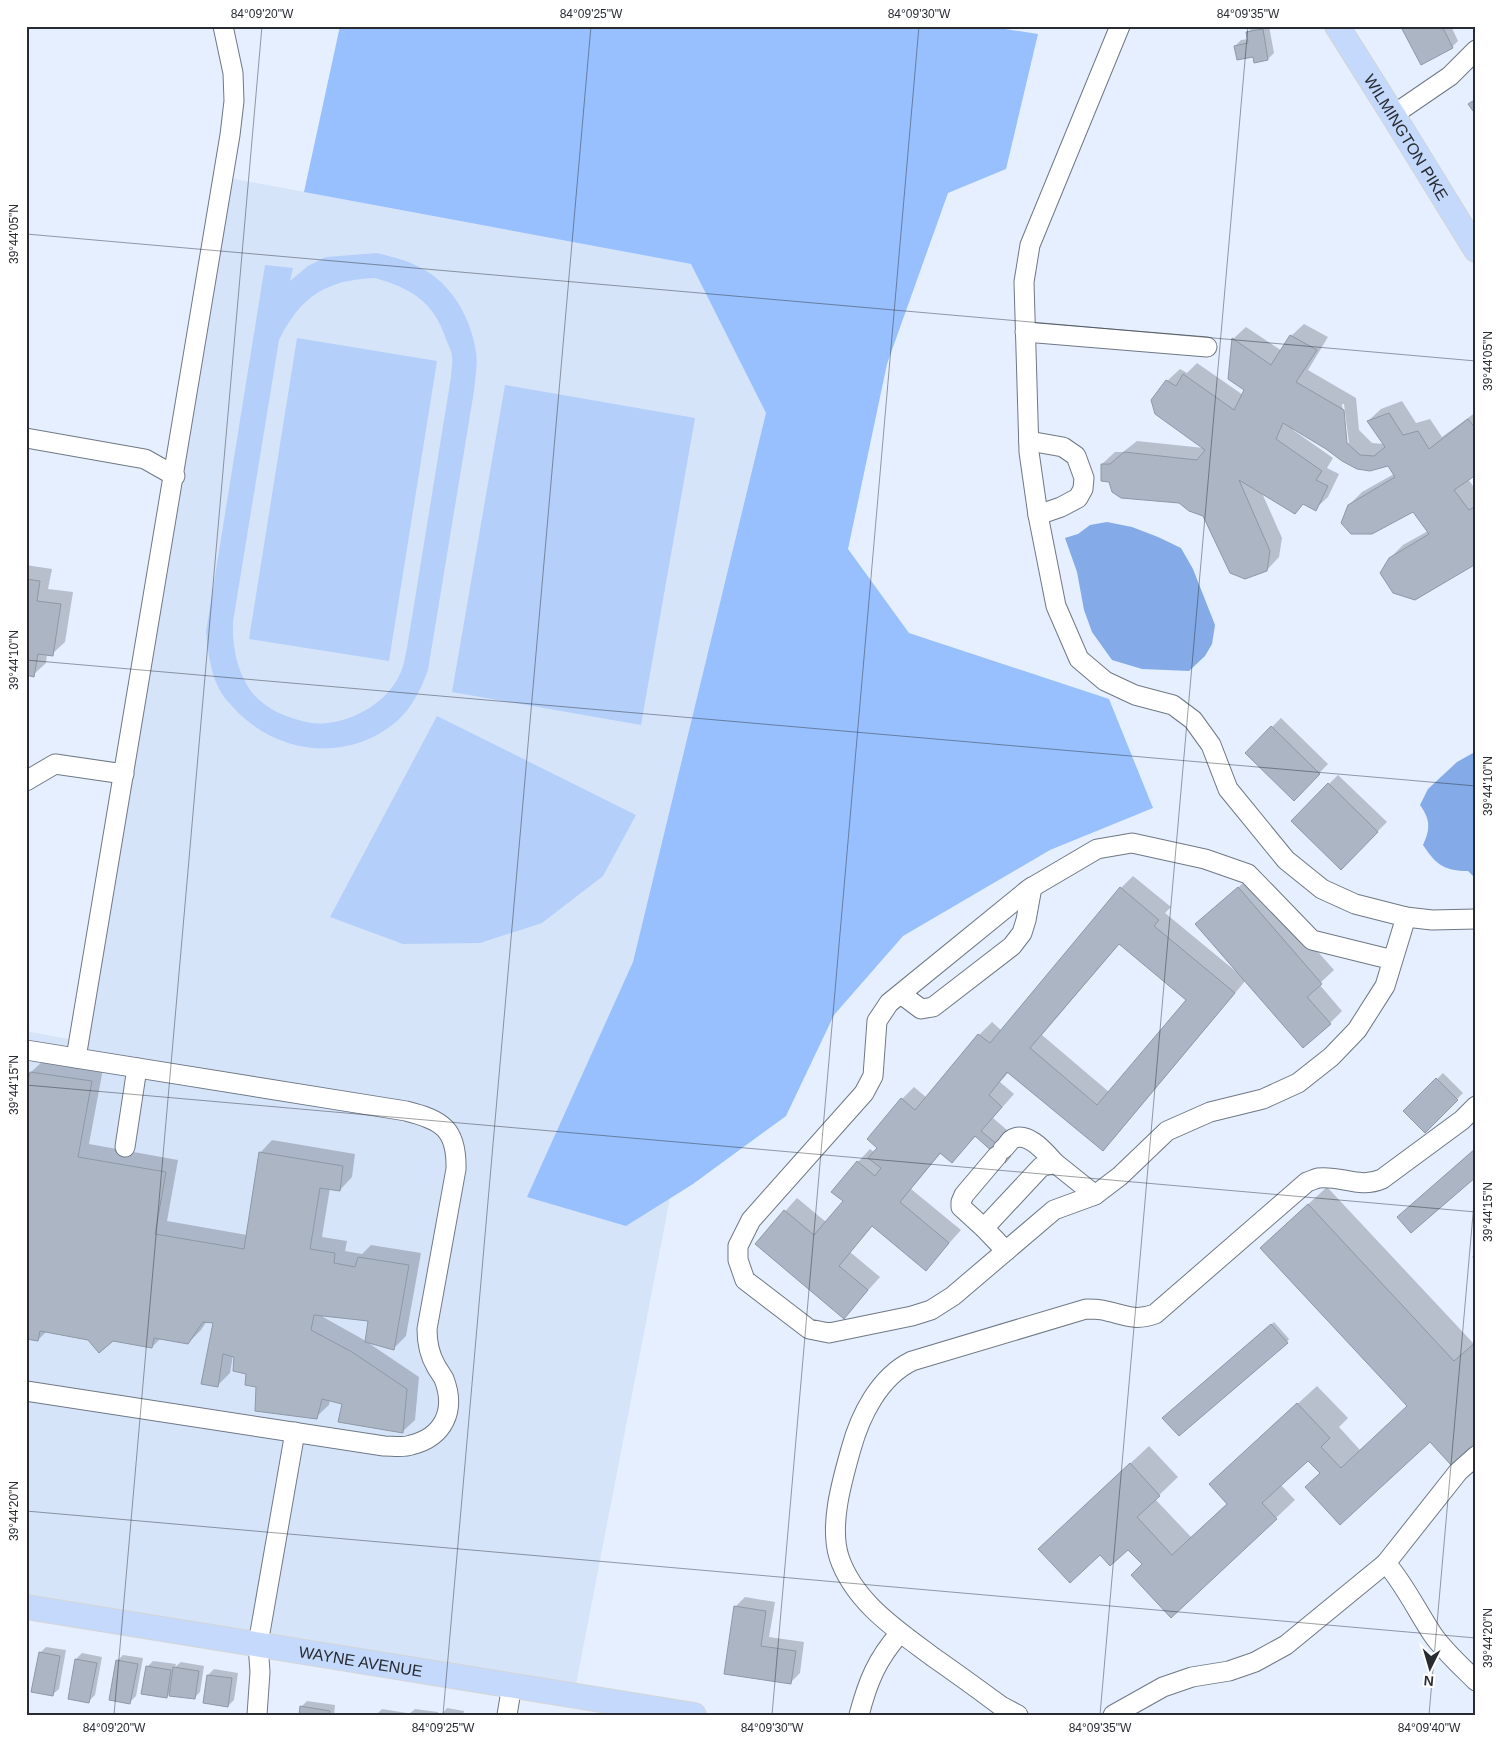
<svg xmlns="http://www.w3.org/2000/svg" width="1502" height="1741" font-family="Helvetica,sans-serif">
  <style>
    .built { fill: #d6e4fa }
    .green { fill: #b4cff9; fill-rule: evenodd }
    .forest { fill: #98c0fe }
    .water { fill: #84abe7 }
    .shadow { fill: #0003; fill-rule: evenodd }
    .building { fill: #abb5c4; stroke: #8e98a6; fill-rule: evenodd }
    .lines { fill: none; stroke-linecap: round; stroke-linejoin: round }
    .minor-casing { stroke: #6f7885; stroke-width: 21 }
    .major-casing { stroke: #d4d5d6; stroke-width: 26 }
    .minor { stroke: #fff; stroke-width: 19 }
    .major { stroke: #c4d9fb; stroke-width: 24 }
    .ticks { fill: none; stroke: #282c32; stroke-width: 1; stroke-opacity: 0.45 }
    .labels { text-anchor: middle; dominant-baseline: central; stroke-width: 4.5; stroke-linejoin: round; paint-order: stroke }
    .street-label { font-size: 16px; fill: #282c32; stroke: #fff }
    .neatline { fill: none; stroke: #282c32; stroke-width: 2 }
    .ticks-label { font-size: 12px; text-anchor: middle; fill: #282c32 }
  </style>
  <rect width="100%" height="100%" fill="#e5efff"/>
  <path class="built" d="M224,177L691,264L844,298L574,1695L26,1607V1031L79,1041Z"/>
  <g class="green">
    <path d="M377,253C392,257 407,260 421,268C452,284 471,318 476,352C478,365 475,378 474,391L428,670C421,689 412,708 396,722C346,764 274,754 232,706C229,702 225,699 222,694C211,677 208,652 206,632L265,265L293,268L290,281L308,266L326,257ZM375,278C411,288 434,302 446,339C448,345 452,351 452,357C453,364 451,371 451,377L407,648C405,656 404,666 400,674C387,702 356,720 327,723C314,725 301,721 289,717C273,712 255,700 247,685C236,666 232,643 233,622L279,340C301,296 326,280 375,278Z"/>
    <path d="M297,338L437,361L389,661L249,639Z"/>
    <path d="M505,385L695,418L641,725L452,692Z"/>
    <path d="M437,716L636,815L603,876L542,923L480,943L403,944L330,917Z"/>
  </g>
  <path class="forest" d="M340,26H986L1038,34L1006,169L948,193L887,364L848,549L909,633L1109,699L1153,808L1050,850L903,936L834,1015L786,1116L693,1184L626,1226L527,1197L633,962L766,413L691,264L304,192Z"/>
  <g class="water">
    <path d="M1107,522L1132,527L1158,537L1181,548L1193,569L1215,625L1212,644L1205,656L1189,671L1142,669L1112,660L1092,632L1084,610L1077,572L1065,538L1078,534L1090,525Z"/>
    <path d="M1473,753H1476V879L1468,871C1445,871 1436,865 1423,845C1430,830 1431,820 1420,805L1428,789L1457,762Z"/>
  </g>
  <g class="shadow">
    <path d="M1254,26H1269L1274,53L1268,59L1254,55L1235,46L1241,40L1249,39L1248,32Z"/>
    <path d="M1406,26H1451L1458,41L1452,47L1422,63L1403,29Z"/>
    <path d="M1304,324L1328,337L1308,370L1356,398L1359,430L1372,443L1384,444L1368,421L1381,409L1402,401L1416,423L1430,419L1442,437L1476,412V474L1468,479L1476,490V562L1390,558L1403,545L1428,531L1414,510L1349,505L1362,492L1394,474L1389,465L1327,448L1294,428L1293,430L1333,458L1327,468L1339,474L1328,497L1315,509L1304,503L1262,493L1282,538L1279,557L1267,570L1204,515L1102,464L1115,452H1123L1137,441L1204,448L1167,381L1180,369L1187,373L1197,363L1243,395L1245,390L1230,378L1233,339L1246,327L1282,351L1291,336ZM1342,404H1344L1349,443H1346Z"/>
    <path d="M26,513L29,514L26,528Z"/>
    <path d="M26,565L52,569L48,589L73,592L65,642L52,654H47L46,663L33,675L26,674Z"/>
    <path d="M1281,718L1328,764L1294,799L1246,753Z"/>
    <path d="M1338,775L1387,822L1341,868L1292,821Z"/>
    <path d="M1133,876L1171,907L1165,913L1239,974L1197,924L1251,876L1334,970L1319,984L1342,1011L1330,1023L1246,980L1115,1137L1103,1150L1009,1072L1000,1082L1014,1094L993,1118L1022,1143L1005,1161L976,1136L952,1162L941,1153L911,1189L961,1230L926,1269L873,1225L850,1252L880,1277L844,1317L756,1244L797,1198L826,1222L844,1201L858,1162L870,1149L875,1153L902,1099L914,1087L927,1098L979,1035L992,1022L1002,1031L1121,888ZM1120,943L1187,1000L1109,1092L1042,1035Z"/>
    <path d="M44,1060L103,1069L89,1144L178,1160L167,1221L247,1235L260,1153L272,1140L355,1154L352,1177L340,1190L330,1188L322,1237L347,1241L345,1251L362,1254L371,1245L421,1253L406,1336L394,1348L367,1342L419,1377L415,1420L402,1432L343,1404L330,1400L329,1405L316,1417L257,1386L236,1356L233,1355L230,1373L217,1386L214,1322L207,1321L201,1330L188,1343L161,1338L152,1347L113,1340L89,1339L47,1331L38,1340L31,1072ZM323,1315L369,1320L366,1341L323,1317Z"/>
    <path d="M1443,1073L1463,1093L1425,1131L1405,1111Z"/>
    <path d="M1327,1187L1474,1344L1476,1342V1440L1430,1441L1341,1523L1321,1473L1309,1459L1281,1485L1295,1500L1171,1616L1143,1564L1128,1548L1100,1553L1039,1549L1149,1446L1178,1477L1155,1499L1191,1537L1228,1503L1230,1466L1317,1386L1348,1418L1339,1427L1360,1450L1408,1406L1280,1230Z"/>
    <path d="M1476,1253V1261L1472,1257Z"/>
    <path d="M1274,1322L1289,1339L1287,1342L1164,1418Z"/>
    <path d="M745,1597L775,1602L769,1637L804,1642L800,1673L790,1683L725,1673L736,1606Z"/>
    <path d="M46,1647L66,1650L59,1689L53,1694L40,1653Z"/>
    <path d="M82,1653L102,1657L95,1695L89,1701L76,1659Z"/>
    <path d="M123,1655L143,1658L136,1696L130,1702L117,1661Z"/>
    <path d="M153,1661L176,1664L175,1667L181,1662L204,1666L200,1692L194,1698L172,1691L166,1697L147,1667Z"/>
    <path d="M214,1669L238,1673L234,1700L228,1706L208,1675Z"/>
    <path d="M307,1701L335,1705L334,1715H300L301,1707Z"/>
    <path d="M447,1708L464,1711L463,1715H441Z"/>
    <path d="M382,1709L407,1713L406,1715H376Z"/>
    <path d="M415,1709L438,1712V1715H408Z"/>
  </g>
  <g class="building">
    <path d="M1407,26H1442L1453,48L1421,65L1402,29Z"/>
    <path d="M1263,29L1268,60L1254,63L1253,57L1237,60L1234,46L1248,43L1246,32Z"/>
    <path d="M1476,99V115L1468,104Z"/>
    <path d="M1290,335L1317,350L1296,382L1344,410L1347,443L1360,455L1374,456L1385,447L1367,421L1389,413L1403,435L1418,431L1429,449L1468,419L1476,429V475L1454,490L1469,510L1476,506V564L1415,600L1393,593L1380,573L1389,558L1429,534L1413,512L1372,534H1351L1341,523L1348,505L1395,477L1388,466L1370,471L1357,469L1342,461L1326,449L1283,423L1276,439L1322,471L1316,480L1328,486L1316,511L1303,504L1295,514L1239,480L1270,551L1267,571L1245,579L1230,573L1203,516L1189,511L1179,503L1121,498L1112,492L1109,482L1101,481V464H1110L1124,452L1197,460L1205,450L1155,414L1151,400L1166,380L1176,386L1183,374L1234,410L1244,390L1228,379L1232,338L1271,365Z"/>
    <path d="M26,579L40,581L37,601L61,604L53,656L38,654L34,677L26,675Z"/>
    <path d="M1271,726L1320,774L1294,801L1245,753Z"/>
    <path d="M1328,783L1378,832L1341,870L1291,821Z"/>
    <path d="M1120,887L1159,920L1154,926L1235,993L1103,1151L1007,1072L989,1095L1002,1107L981,1131L1011,1156L1005,1163L975,1136L952,1163L940,1153L900,1202L949,1243L926,1271L872,1226L839,1266L868,1290L844,1319L755,1244L784,1210L814,1235L843,1201L831,1192L857,1161L875,1176L881,1168L868,1158L877,1148L867,1139L901,1098L915,1110L978,1034L990,1043ZM1119,944L1186,1000L1097,1105L1030,1048Z"/>
    <path d="M1238,887L1322,984L1307,997L1331,1024L1303,1048L1195,924Z"/>
    <path d="M30,1072L92,1081L78,1157L166,1172L155,1234L244,1249L259,1152L343,1166L340,1191L320,1188L310,1249L335,1253L334,1263L355,1267L358,1257L409,1265L394,1350L365,1342L368,1321L314,1315L311,1330L352,1352L407,1389L403,1433L338,1422L342,1404L322,1399L317,1419L255,1411L256,1387L245,1385L246,1374L233,1371L234,1357L223,1354L218,1387L201,1384L213,1323L203,1322L188,1344L154,1338L152,1348L113,1341L99,1353L88,1340L40,1331L38,1341L26,1339V1092Z"/>
    <path d="M1436,1078L1458,1100L1425,1133L1403,1111Z"/>
    <path d="M1476,1148V1177L1411,1233L1397,1217Z"/>
    <path d="M1308,1204L1454,1361L1476,1342V1442L1451,1465L1430,1442L1340,1525L1305,1487L1320,1473L1308,1461L1262,1503L1277,1519L1171,1618L1131,1575L1142,1564L1128,1550L1110,1566L1100,1555L1070,1583L1038,1549L1130,1463L1160,1496L1137,1517L1172,1555L1227,1504L1209,1484L1297,1403L1330,1438L1321,1447L1341,1468L1407,1406L1260,1248Z"/>
    <path d="M1271,1324L1288,1343L1179,1436L1162,1418Z"/>
    <path d="M734,1606L766,1611L761,1646L796,1651L791,1684L724,1674Z"/>
    <path d="M39,1652L60,1656L53,1696L31,1692Z"/>
    <path d="M75,1659L97,1663L89,1703L68,1699Z"/>
    <path d="M116,1660L138,1664L130,1704L109,1700Z"/>
    <path d="M146,1666L171,1670L167,1698L141,1694Z"/>
    <path d="M173,1667L199,1671L195,1699L169,1696Z"/>
    <path d="M207,1675L232,1678L228,1707L203,1703Z"/>
    <path d="M300,1706L330,1711L329,1715H299Z"/>
  </g>
  <g class="lines">
    <defs>
      <g id="minor">
        <path d="M1120,26L1030,245L1024,282L1029,452L1038,515L1056,606L1079,659L1105,681L1135,695L1173,705L1193,720L1211,745L1228,789L1286,860L1322,889L1355,904L1406,917L1432,920L1476,919"/>
        <path d="M1393,115L1450,76L1476,50"/>
        <path d="M1025,332L1207,347"/>
        <path d="M26,438L145,459L175,476"/>
        <path d="M1029,441L1063,447L1076,456L1084,478L1083,489L1078,498L1061,507L1038,515"/>
        <path d="M26,781L55,764L124,774"/>
        <path d="M1393,960L1312,940L1248,874L1205,859L1132,843L1097,849L1029,889L889,1003L877,1021L873,1076L864,1093L751,1220L738,1246V1260L745,1280L809,1329L829,1333L912,1316L931,1310L953,1296L1054,1210L1095,1195L1120,1176L1167,1131L1210,1112L1263,1099L1298,1083L1331,1057L1357,1030L1385,986L1406,917"/>
        <path d="M901,994L921,1009L933,1007L1012,946L1022,933L1026,920L1032,887"/>
        <path d="M26,1050L406,1111C442,1120 457,1129 456,1169L427,1329C427,1342 429,1354 436,1366C438,1370 442,1375 444,1379C456,1410 444,1437 411,1445C403,1448 393,1446 384,1446L26,1391"/>
        <path d="M76,1058L230,135L234,101L233,73L223,26"/>
        <path d="M125,1147L137,1068"/>
        <path d="M1003,1149C1006,1147 1008,1143 1011,1140C1027,1129 1046,1153 1055,1163"/>
        <path d="M984,1228L961,1207V1202L964,1195L997,1156"/>
        <path d="M1006,1251L984,1228L1041,1167L1055,1163L1095,1195"/>
        <path d="M1386,1563C1405,1585 1417,1611 1433,1635C1445,1652 1461,1666 1476,1681"/>
        <path d="M257,1715L260,1672L258,1644L295,1432"/>
        <path d="M507,1715L512,1685"/>
        <path d="M859,1715C868,1681 877,1659 900,1633"/>
        <path d="M1018,1715L1001,1706C978,1689 956,1673 933,1657C897,1630 854,1602 839,1557C829,1525 842,1481 851,1449C860,1416 879,1377 912,1361L1086,1309C1091,1309 1097,1309 1102,1310C1123,1314 1133,1322 1155,1314L1307,1182C1310,1181 1315,1179 1318,1178C1341,1175 1359,1189 1382,1179L1462,1120L1476,1106"/>
        <path d="M1113,1715L1163,1687L1192,1677L1229,1671L1255,1662L1286,1645L1386,1563L1458,1472L1476,1456"/>
      </g>
      <g id="major">
        <path id="s1" d="M1337,26L1393,115L1476,250"/>
        <path id="s2" d="M26,1607L694,1715"/>
      </g>
    </defs>
    <use href="#minor" class="minor-casing"/>
    <use href="#major" class="major-casing"/>
    <use href="#minor" class="minor"/>
    <use href="#major" class="major"/>
  </g>
  <path class="ticks" d="M26,234L1476,361M26,660L1476,786M26,1085L1476,1212M26,1511L1476,1638M114,1715L262,26M443,1715L591,26M772,1715L919,26M1100,1715L1248,26M1429,1715L1476,1180"/>
  <g class="labels">
    <g class="street-label">
      <text stroke="none"><textPath href="#s1" startOffset="131">WILMINGTON PIKE</textPath></text>
      <text stroke="none"><textPath href="#s2" startOffset="339">WAYNE AVENUE</textPath></text>
    </g>
  </g>
  <rect width="1502" height="1741" fill="none" stroke="#ffffff" stroke-width="55"/>
  <g transform="translate(1430 1668) rotate(185)" stroke="#ffffff" stroke-width="4" paint-order="stroke">
  <path d="M0-4L9 19L0 12L-9 19Z" fill="#282c32"/>
  <text y="-8" font-size="14" font-weight="bold" text-anchor="middle" fill="#282c32">N</text>
  </g>
  <rect x="28" y="28" width="1446" height="1686" class="neatline"/>
  <g class="ticks-label">
    <text x="262" y="18">84°09'20"W</text>
    <text x="591" y="18">84°09'25"W</text>
    <text x="919" y="18">84°09'30"W</text>
    <text x="1248" y="18">84°09'35"W</text>
    <text transform="translate(14 234) rotate(-90)" y="4">39°44'05"N</text>
    <text transform="translate(1488 361) rotate(-90)" y="4">39°44'05"N</text>
    <text transform="translate(14 660) rotate(-90)" y="4">39°44'10"N</text>
    <text transform="translate(1488 786) rotate(-90)" y="4">39°44'10"N</text>
    <text transform="translate(14 1085) rotate(-90)" y="4">39°44'15"N</text>
    <text transform="translate(1488 1212) rotate(-90)" y="4">39°44'15"N</text>
    <text transform="translate(14 1511) rotate(-90)" y="4">39°44'20"N</text>
    <text transform="translate(1488 1638) rotate(-90)" y="4">39°44'20"N</text>
    <text x="114" y="1732">84°09'20"W</text>
    <text x="443" y="1732">84°09'25"W</text>
    <text x="772" y="1732">84°09'30"W</text>
    <text x="1100" y="1732">84°09'35"W</text>
    <text x="1429" y="1732">84°09'40"W</text>
  </g>
</svg>
